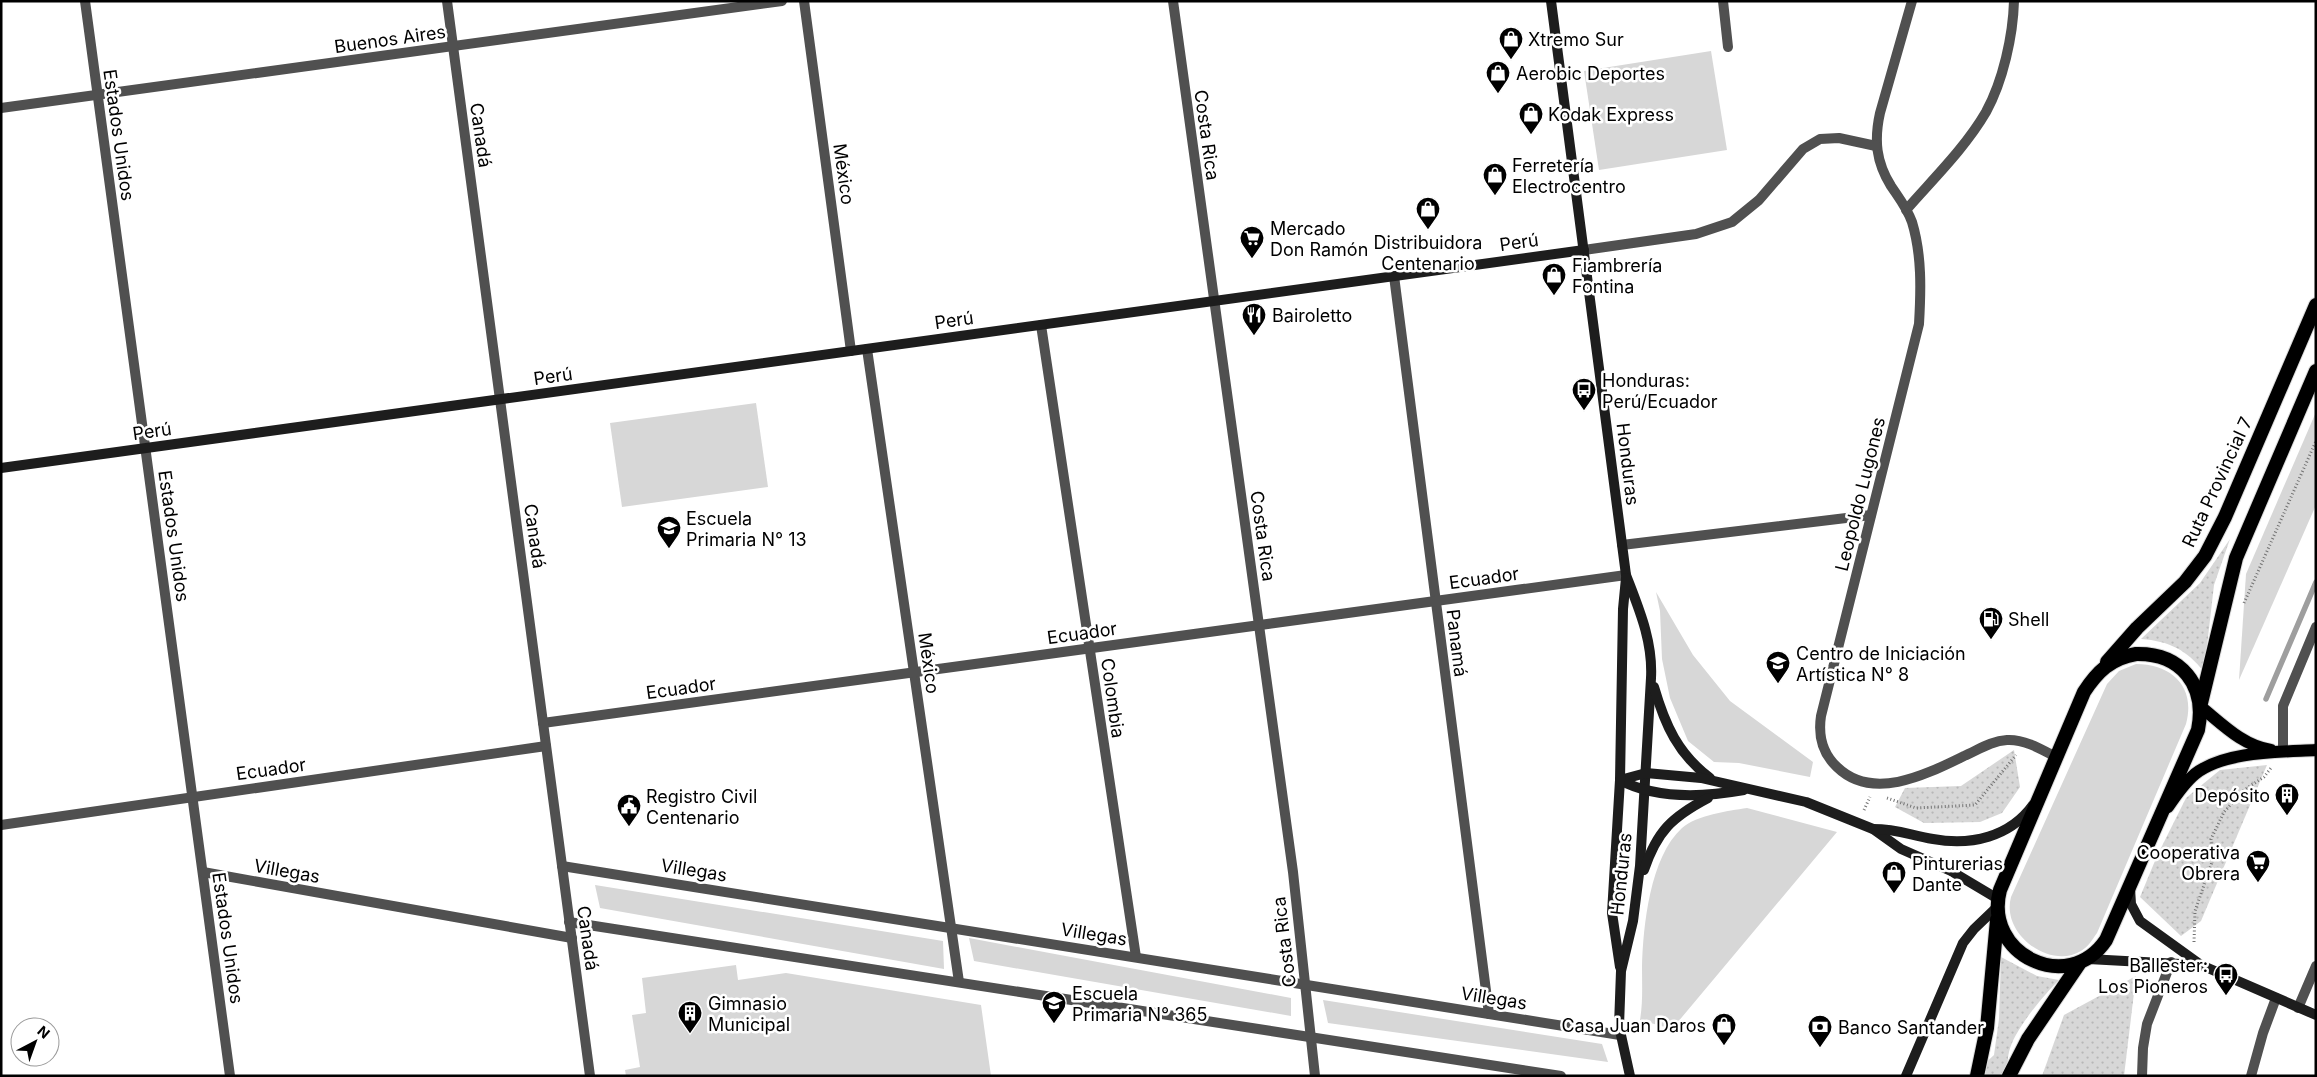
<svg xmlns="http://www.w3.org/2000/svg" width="2317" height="1077" font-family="Inter,sans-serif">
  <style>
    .grass { fill: url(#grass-dots) }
    .park { fill: #d7d7d7 }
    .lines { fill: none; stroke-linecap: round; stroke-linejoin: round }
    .stream { stroke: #9e9e9e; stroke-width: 5.5 }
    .primary-casing { stroke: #dbdbdb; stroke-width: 14 }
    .trunk-casing { stroke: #dbdbdb; stroke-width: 16 }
    .path { stroke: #727272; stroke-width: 3; stroke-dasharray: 1 2.5; stroke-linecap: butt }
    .service { stroke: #505050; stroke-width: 10 }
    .minor { stroke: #505050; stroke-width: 10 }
    .tertiary { stroke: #505050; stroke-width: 10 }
    .secondary { stroke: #1d1d1d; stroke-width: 10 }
    .primary { stroke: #000; stroke-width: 12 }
    .trunk { stroke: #000; stroke-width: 14 }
    .labels { text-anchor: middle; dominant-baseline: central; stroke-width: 5; stroke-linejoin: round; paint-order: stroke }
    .street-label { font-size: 18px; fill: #000; stroke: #fff }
    .poi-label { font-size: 18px; fill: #000; stroke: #fff; text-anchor: start }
  </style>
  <defs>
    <pattern id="grass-dots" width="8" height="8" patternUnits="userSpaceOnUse" patternTransform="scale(1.25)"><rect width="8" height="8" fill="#d7d7d7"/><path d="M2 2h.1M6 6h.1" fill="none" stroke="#b7b7b7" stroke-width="1.8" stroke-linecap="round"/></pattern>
  </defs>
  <rect width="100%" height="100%" fill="#fff"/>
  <g class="grass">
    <path d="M2230,539L2214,585L2204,672C2187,650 2169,641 2141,639L2200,583Z"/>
    <path d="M2014,750L2020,787L2002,813L1980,822L1924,823L1895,807L1905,788L1961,786Z"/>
    <path d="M2267,765L2201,921L2181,936L2140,897L2157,856L2186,798L2220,770Z"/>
    <path d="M2001,957L2037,976L2059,980C2043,996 2014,1030 2009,1052C2007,1060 2008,1068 2008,1076H1979L1978,1070L1994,1055L1999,1019Z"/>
    <path d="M2136,976L2124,1076H2042L2064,1015Z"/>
  </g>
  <g class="park">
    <path d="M1711,51L1727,150L1599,170L1584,71Z"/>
    <path d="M756,403L768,487L622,507L610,423Z"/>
    <path d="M2316,412V505L2239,680L2246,574Z"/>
    <path d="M1656,592L1693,655L1730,701L1813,762L1810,777L1739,763L1714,762L1688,741L1670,698L1662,659L1660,611Z"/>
    <path d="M2136,664C2172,664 2196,687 2186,724L2097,933C2092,940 2088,947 2081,951C2050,970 2001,934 2011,897L2107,684L2119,671Z"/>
    <path d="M1747,808L1837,832L1672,1029L1640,1020C1643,1002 1642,986 1642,967C1643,926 1650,857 1682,828C1697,815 1728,811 1747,808Z"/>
    <path d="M595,885L943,941L944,969L600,908Z"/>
    <path d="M969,938L1291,998V1016L974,961Z"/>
    <path d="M736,965L738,980L786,973L981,1005L991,1076H626L625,1070L640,1067L632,1015L646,1013L642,978Z"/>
    <path d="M1323,1000L1602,1044L1608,1062L1328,1023Z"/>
  </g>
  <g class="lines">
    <path class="stream" d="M2266,699L2316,582"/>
    <defs>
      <g id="primary">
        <path d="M2201,707C2222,724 2243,746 2271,750"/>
        <path d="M2168,807C2176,795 2184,783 2195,774C2224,751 2280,752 2316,750"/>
      </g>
      <g id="trunk">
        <path d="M2136,654C2181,653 2207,685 2198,730L2106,940C2068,996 1983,954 2000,890L2084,692C2097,672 2111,658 2136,654Z"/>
        <path d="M2107,662L2137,628L2185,582L2205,556L2225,517L2316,305"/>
        <path d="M2201,703L2236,558L2316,371"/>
        <path d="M1977,1076L1987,1028L1997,920"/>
        <path d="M2009,1076L2028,1039L2079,964"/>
      </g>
    </defs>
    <use href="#primary" class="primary-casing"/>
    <use href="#trunk" class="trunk-casing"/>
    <g class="path">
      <path d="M2244,603L2316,441"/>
      <path d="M1887,798L1916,808L1975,805L2016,755"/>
      <path d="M1864,810L1870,797"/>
      <path d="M2194,942L2195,911L2212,862L2211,839L2224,812L2244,790L2264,777L2271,768"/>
    </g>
    <path class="service" d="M1723,1L1728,47"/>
    <g class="minor">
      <path d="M85,1L230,1076"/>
      <path d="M804,1L851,351"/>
      <path d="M1173,1L1293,872L1315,1076"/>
      <path d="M1912,1L1880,113C1874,140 1876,162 1891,186C1899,198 1907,208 1912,222C1922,255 1921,290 1919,324L1821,716C1818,736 1822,753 1837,767C1873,802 1927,774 1964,756C1978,750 1991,741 2007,740C2024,739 2041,749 2056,757"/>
      <path d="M1,108L782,1"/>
      <path d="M1906,210C1933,179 1965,148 1986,112C2003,81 2013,36 2014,1"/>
      <path d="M1584,250L1696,234L1732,222L1759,200L1803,149L1820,139L1839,138L1876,146"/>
      <path d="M1394,276L1489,1014"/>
      <path d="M1041,325L1136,957"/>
      <path d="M867,349L959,982"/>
      <path d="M1622,545L1871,515"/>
      <path d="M543,723L1626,575"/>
      <path d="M2283,752V706L2316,627"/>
      <path d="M1,825L546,746"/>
      <path d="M562,866L1620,1035"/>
      <path d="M203,872L572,938"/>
      <path d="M569,922L1561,1076"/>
      <path d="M2298,1008L2316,966"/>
      <path d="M2142,1076L2143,1048L2147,1024L2171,962"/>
      <path d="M2251,1076L2263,1033L2276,998"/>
    </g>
    <path class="tertiary" d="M447,1L590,1076"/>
    <g class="secondary">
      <path d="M1551,1L1626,575C1639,609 1653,641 1651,678L1640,866L1633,921L1621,971L1619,1026L1630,1076"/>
      <path d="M1,468L1584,250"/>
      <path d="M1654,687C1665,725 1678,754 1710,778"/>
      <path d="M1620,780L1646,773L1701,778L1806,802L1873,829L1901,849L1951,871L1998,899"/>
      <path d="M1620,780C1657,800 1704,797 1744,790"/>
      <path d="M1873,829C1898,829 1909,835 1933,839C1971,846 2010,837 2033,805"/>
      <path d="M1644,870C1657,831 1672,817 1708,798"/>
      <path d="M2130,888L2131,904L2140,921L2201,965L2316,1015"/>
      <path d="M2088,959L2199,965"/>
      <path d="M1620,967L1612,913L1620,780L1623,609L1626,578"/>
      <path d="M1906,1076L1963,943L1974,929L1997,907"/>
    </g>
    <use href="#primary" class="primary"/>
    <use href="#trunk" class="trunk"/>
  </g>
  <defs>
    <symbol id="shop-pin" viewBox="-11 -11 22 30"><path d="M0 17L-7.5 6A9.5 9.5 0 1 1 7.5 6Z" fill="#000" stroke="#fff"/><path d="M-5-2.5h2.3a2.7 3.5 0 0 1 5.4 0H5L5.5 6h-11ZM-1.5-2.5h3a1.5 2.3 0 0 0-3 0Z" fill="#fff"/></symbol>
    <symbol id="supermarket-pin" viewBox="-11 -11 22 30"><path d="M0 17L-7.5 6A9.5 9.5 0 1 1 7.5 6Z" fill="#000" stroke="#fff"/><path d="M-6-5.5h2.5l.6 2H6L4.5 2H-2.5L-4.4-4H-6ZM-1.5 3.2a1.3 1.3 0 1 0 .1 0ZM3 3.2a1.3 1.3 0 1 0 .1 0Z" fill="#fff"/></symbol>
    <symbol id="restaurant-pin" viewBox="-11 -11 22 30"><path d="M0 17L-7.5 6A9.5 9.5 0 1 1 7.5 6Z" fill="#000" stroke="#fff"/><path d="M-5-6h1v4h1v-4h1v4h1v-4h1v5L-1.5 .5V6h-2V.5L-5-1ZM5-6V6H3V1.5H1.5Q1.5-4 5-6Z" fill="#fff"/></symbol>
    <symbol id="bus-pin" viewBox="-11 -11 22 30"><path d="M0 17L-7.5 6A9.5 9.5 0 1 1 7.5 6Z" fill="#000" stroke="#fff"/><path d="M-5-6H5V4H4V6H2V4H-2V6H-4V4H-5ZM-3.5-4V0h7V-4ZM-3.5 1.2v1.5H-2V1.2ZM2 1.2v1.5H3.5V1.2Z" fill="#fff"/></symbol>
    <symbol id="school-pin" viewBox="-11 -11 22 30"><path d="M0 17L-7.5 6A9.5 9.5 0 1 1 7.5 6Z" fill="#000" stroke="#fff"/><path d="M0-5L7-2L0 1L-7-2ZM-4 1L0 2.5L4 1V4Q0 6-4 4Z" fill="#fff"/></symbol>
    <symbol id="fuel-pin" viewBox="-11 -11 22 30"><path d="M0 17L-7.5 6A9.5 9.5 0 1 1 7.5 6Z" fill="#000" stroke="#fff"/><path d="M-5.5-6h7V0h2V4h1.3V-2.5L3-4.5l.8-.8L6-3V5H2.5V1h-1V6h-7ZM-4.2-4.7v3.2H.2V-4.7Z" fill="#fff"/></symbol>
    <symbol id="building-pin" viewBox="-11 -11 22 30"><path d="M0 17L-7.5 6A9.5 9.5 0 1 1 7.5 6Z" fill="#000" stroke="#fff"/><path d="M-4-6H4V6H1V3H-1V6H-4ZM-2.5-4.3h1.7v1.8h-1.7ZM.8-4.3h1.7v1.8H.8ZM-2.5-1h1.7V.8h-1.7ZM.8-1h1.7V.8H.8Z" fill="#fff"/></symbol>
    <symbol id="civic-pin" viewBox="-11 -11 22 30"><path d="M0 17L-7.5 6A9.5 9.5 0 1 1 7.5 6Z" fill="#000" stroke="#fff"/><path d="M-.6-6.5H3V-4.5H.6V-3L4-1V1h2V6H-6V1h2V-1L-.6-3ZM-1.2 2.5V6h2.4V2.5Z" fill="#fff"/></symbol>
    <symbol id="bank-pin" viewBox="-11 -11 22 30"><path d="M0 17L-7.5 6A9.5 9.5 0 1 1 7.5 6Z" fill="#000" stroke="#fff"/><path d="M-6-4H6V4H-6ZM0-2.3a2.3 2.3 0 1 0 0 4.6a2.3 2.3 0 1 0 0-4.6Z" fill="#fff"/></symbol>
  </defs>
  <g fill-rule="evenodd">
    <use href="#shop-pin" x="1497" y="25" width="28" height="38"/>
    <use href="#shop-pin" x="1484" y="59" width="28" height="38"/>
    <use href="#shop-pin" x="1517" y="100" width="28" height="38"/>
    <use href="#shop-pin" x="1481" y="161" width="28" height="38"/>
    <use href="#shop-pin" x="1414" y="195" width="28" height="38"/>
    <use href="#supermarket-pin" x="1238" y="224" width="28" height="38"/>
    <use href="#shop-pin" x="1540" y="261" width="28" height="38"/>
    <use href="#restaurant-pin" x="1240" y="301" width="28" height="38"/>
    <use href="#bus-pin" x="1570" y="376" width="28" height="38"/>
    <use href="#school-pin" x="655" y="514" width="28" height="38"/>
    <use href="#fuel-pin" x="1977" y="605" width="28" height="38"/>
    <use href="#school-pin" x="1764" y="649" width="28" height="38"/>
    <use href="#building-pin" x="2273" y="781" width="28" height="38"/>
    <use href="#civic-pin" x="615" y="792" width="28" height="38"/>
    <use href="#supermarket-pin" x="2244" y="848" width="28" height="38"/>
    <use href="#shop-pin" x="1880" y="859" width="28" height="38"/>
    <use href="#bus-pin" x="2212" y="961" width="28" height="38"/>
    <use href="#school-pin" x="1040" y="989" width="28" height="38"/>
    <use href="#building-pin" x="676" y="999" width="28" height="38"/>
    <use href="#shop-pin" x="1710" y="1011" width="28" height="38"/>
    <use href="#bank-pin" x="1806" y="1013" width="28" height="38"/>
  </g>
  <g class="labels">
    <g class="street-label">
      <text transform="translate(390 39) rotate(-8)">Buenos Aires</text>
      <text transform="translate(119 135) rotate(82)">Estados Unidos</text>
      <text transform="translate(481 135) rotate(82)">Canadá</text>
      <text transform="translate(1207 135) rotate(82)">Costa Rica</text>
      <text transform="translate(844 174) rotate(82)">México</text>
      <text transform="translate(1519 242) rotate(-8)">Perú</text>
      <text transform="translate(954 320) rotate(-8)">Perú</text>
      <text transform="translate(553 376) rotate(-8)">Perú</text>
      <text transform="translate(152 431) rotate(-8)">Perú</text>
      <text transform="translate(1628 464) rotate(83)">Honduras</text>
      <text transform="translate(2217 482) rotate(-65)">Ruta Provincial 7</text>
      <text transform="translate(1860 494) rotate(-76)">Leopoldo Lugones</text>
      <text transform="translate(174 536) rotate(82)">Estados Unidos</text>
      <text transform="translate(535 536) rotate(82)">Canadá</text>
      <text transform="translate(1263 536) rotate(82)">Costa Rica</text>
      <text transform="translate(1484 578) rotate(-8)">Ecuador</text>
      <text transform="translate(1082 633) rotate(-8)">Ecuador</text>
      <text transform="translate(1457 643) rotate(83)">Panamá</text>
      <text transform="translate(929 663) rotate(82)">México</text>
      <text transform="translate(681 688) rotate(-8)">Ecuador</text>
      <text transform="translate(1113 698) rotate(82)">Colombia</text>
      <text transform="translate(271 769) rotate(-8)">Ecuador</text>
      <text transform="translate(694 870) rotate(9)">Villegas</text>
      <text transform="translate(287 871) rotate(10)">Villegas</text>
      <text transform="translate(1621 874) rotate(-84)">Honduras</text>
      <text transform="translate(1094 934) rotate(9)">Villegas</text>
      <text transform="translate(228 938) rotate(82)">Estados Unidos</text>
      <text transform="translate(588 938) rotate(82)">Canadá</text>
      <text transform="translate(1284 942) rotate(-97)">Costa Rica</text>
      <text transform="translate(1494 998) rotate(9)">Villegas</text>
    </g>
    <g class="poi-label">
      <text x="1528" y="39">Xtremo Sur</text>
      <text x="1516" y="73">Aerobic Deportes</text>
      <text x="1548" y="114">Kodak Express</text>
      <text x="1512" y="165">Ferretería<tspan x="1512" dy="21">Electrocentro</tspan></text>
      <text x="1270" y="228">Mercado<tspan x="1270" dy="21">Don Ramón</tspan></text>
      <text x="1428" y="242" text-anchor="middle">Distribuidora<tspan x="1428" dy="21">Centenario</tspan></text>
      <text x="1572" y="265">Fiambrería<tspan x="1572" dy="21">Fontina</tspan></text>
      <text x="1272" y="315">Bairoletto</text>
      <text x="1602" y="380">Honduras:<tspan x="1602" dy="21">Perú/Ecuador</tspan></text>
      <text x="686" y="518">Escuela<tspan x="686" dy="21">Primaria N° 13</tspan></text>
      <text x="2008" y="619">Shell</text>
      <text x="1796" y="653">Centro de Iniciación<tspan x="1796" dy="21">Artística N° 8</tspan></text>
      <text x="2270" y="795" text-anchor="end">Depósito</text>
      <text x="646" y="796">Registro Civil<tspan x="646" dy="21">Centenario</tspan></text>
      <text x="2240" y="852" text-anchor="end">Cooperativa<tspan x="2240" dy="21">Obrera</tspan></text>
      <text x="1912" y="863">Pinturerias<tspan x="1912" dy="21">Dante</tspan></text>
      <text x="2208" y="965" text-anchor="end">Ballester:<tspan x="2208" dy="21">Los Pioneros</tspan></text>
      <text x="1072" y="993">Escuela<tspan x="1072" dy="21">Primaria N° 365</tspan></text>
      <text x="708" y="1003">Gimnasio<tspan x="708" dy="21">Municipal</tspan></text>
      <text x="1706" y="1025" text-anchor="end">Casa Juan Daros</text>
      <text x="1838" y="1027">Banco Santander</text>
    </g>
  </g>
  <rect width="2317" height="1077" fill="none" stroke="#000000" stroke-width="5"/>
  <g transform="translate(35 1042) rotate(41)"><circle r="24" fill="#ffffff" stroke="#999999"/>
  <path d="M0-4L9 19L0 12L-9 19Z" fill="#000000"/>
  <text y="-8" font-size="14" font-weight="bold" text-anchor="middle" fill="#000000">N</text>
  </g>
</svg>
